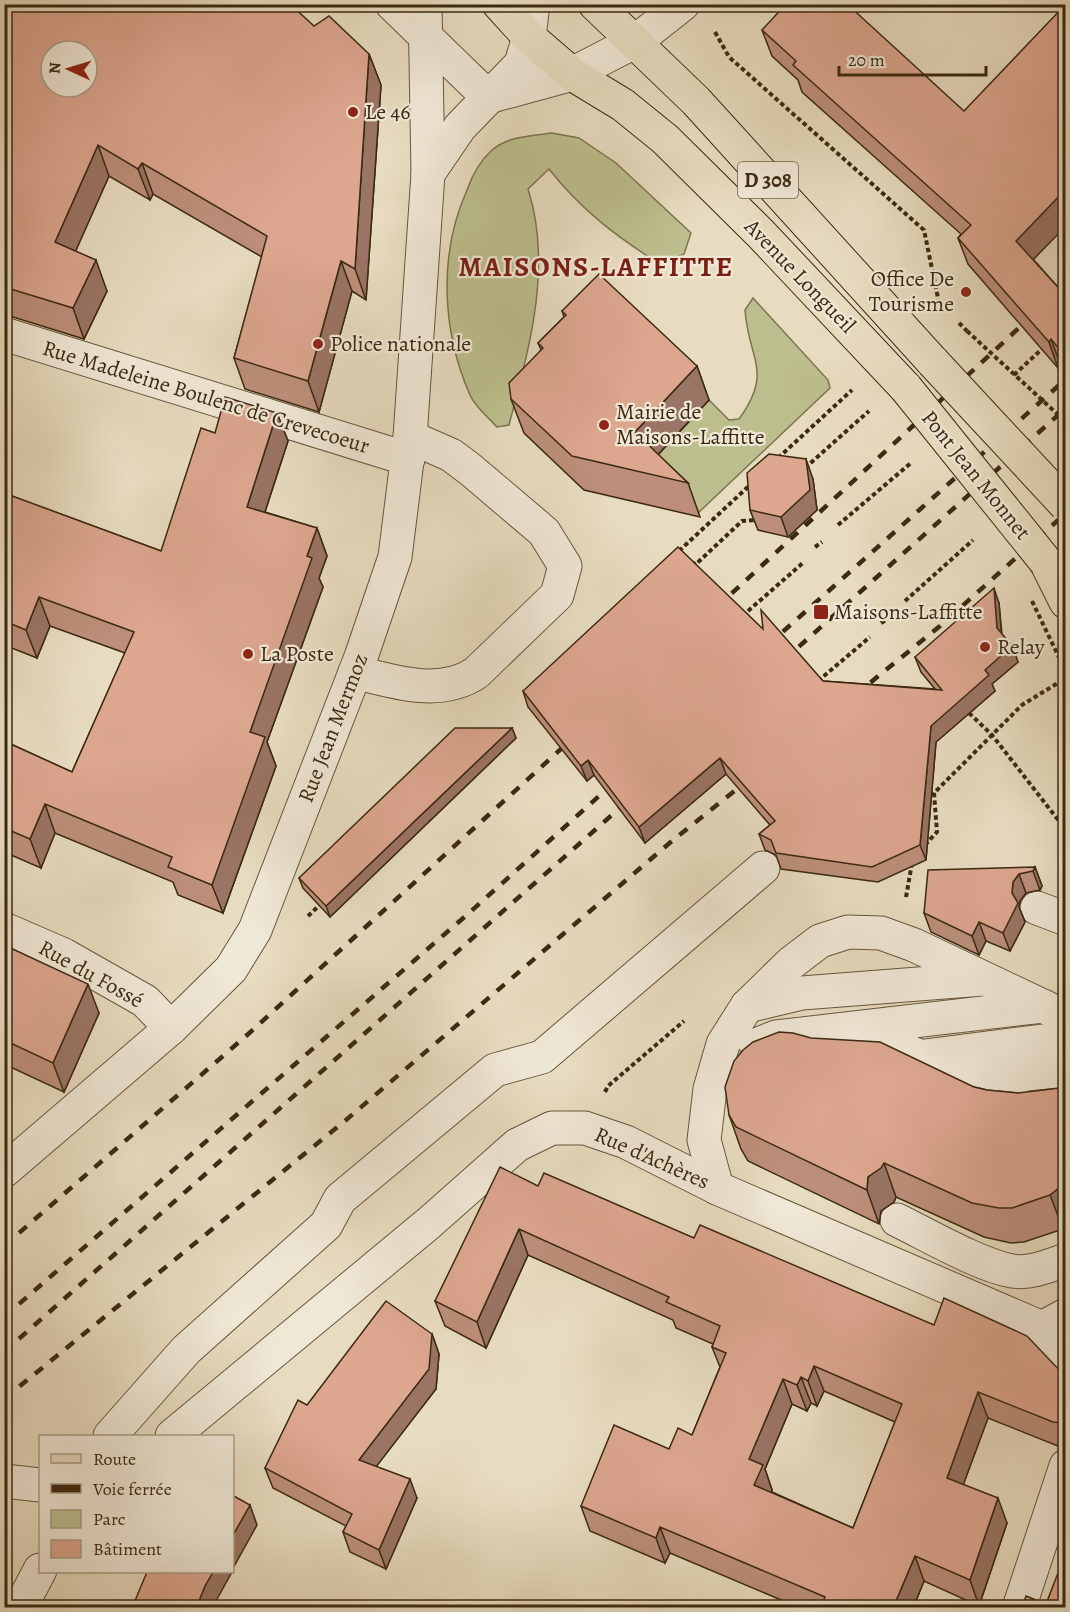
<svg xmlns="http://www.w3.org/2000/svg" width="1070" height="1612" font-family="Alegreya,serif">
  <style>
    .green { fill: #bdbe8e; stroke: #7c7450; stroke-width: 1.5 }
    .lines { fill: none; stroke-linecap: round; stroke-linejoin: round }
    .minor-casing { stroke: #66563d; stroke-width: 35 }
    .major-casing { stroke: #3b2911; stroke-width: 35 }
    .path { stroke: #3b2911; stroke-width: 4; stroke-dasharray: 4.5 3; stroke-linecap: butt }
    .minor { stroke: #f0e8d6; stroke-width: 33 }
    .major { stroke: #e8dcc0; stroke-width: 33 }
    .rail { stroke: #3b2911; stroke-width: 4.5; stroke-dasharray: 10 10; stroke-linecap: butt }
    .major-bridge-casing { stroke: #3b2911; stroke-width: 35; stroke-linecap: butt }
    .path-bridge { stroke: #3b2911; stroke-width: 4; stroke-dasharray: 4.5 3; stroke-linecap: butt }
    .major-bridge { stroke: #e8dcc0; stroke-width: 33 }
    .wall { fill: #bd8f7b; stroke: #3b2911; stroke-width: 1.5; fill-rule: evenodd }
    .shaded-wall { fill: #9a7464; stroke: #3b2911; stroke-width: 1.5 }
    .building { fill: #dca68f; stroke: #3b2911; stroke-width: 1.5; fill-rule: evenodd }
    .poi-dot { fill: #8f2418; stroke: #f0e8d6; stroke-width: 2 }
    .labels { text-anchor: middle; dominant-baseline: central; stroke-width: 4.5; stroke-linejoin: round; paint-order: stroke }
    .shield { fill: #f0e8d6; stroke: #71624c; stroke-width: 1.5 }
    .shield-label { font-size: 21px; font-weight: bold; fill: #3b2911 }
    .poi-label { font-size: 22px; fill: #3b2911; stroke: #f0e8d6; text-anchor: start }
    .street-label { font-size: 22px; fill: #3b2911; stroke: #f0e8d6 }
    .district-label { font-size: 28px; font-weight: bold; letter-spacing: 1.5px; fill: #7a1f14; stroke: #f0e8d6 }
  </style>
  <rect width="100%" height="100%" fill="#e8dcc0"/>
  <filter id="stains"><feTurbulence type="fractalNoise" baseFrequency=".00333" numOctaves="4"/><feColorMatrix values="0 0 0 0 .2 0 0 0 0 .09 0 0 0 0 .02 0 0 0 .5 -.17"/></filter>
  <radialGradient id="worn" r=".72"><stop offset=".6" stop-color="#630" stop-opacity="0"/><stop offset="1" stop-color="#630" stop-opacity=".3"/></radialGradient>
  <g class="green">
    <path d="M552,133L579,138L616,163L691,233L684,254L661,265C616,236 582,211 549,169L528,189C553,267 529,348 509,425L497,427C489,418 475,407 470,395C442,331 438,255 467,190C472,176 480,161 491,151C507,136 531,136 552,133Z"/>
    <path d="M753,298L828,380L830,388L697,514L644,464L709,400L729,420L739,419C774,371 748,359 745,310Z"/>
  </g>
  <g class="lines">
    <defs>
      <g id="minor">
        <path d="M392,4L488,97"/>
        <path d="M488,97L572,74L636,41L683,4"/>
        <path d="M428,174L460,127L521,64L529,37L533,4"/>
        <path d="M4,334L408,459"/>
        <path d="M355,672C394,682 440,697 476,673L557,595L565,566L544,532L471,470L451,455L410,437"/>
        <path d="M1037,908L1066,919"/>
        <path d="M4,929L64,955L145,1001L171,1028"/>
        <path d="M747,1006L802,993L983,979"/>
        <path d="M852,1033L897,1046L971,1080L993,1098L1029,1108L1066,1105"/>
        <path d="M756,1045L776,1037L1043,1006"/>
        <path d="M917,1057L1066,1038"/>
        <path d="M971,1080L1066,1070"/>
        <path d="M4,1171L171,1028L231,969L255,930L361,657L395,557L410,437L428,174L425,4"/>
        <path d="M717,1188L704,1140L710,1089L723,1044L747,1006L791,963L820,941L848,932L881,933L914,945L1066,1017"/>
        <path d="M897,1220C928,1235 979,1265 1012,1271C1029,1274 1049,1266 1066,1260"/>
        <path d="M1042,1328L1066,1315"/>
        <path d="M110,1436L186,1350L326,1225L340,1199L495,1070L542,1057L763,868"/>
        <path d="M172,1436L429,1223L517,1145L552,1128H585L626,1142L717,1188L1042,1328L1066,1354"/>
        <path d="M4,1481L40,1485"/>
        <path d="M20,1608L40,1570"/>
        <path d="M1019,1608L1066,1466"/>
      </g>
      <g id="major">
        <path d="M499,4L529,37L572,74L623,105L665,139L761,234L906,388"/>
        <path d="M595,4L696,101L933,362"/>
        <path d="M1046,562L1066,602"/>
      </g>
    </defs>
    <use href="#minor" class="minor-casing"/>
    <use href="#major" class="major-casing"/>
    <g class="path">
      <path d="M715,32L729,57L924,230L939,303"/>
      <path d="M959,323L967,331"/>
      <path d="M1014,375L1044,347"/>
      <path d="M778,458L852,390"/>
      <path d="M805,468L869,411"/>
      <path d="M838,525L912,462"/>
      <path d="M815,547L822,542"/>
      <path d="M679,551L751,484"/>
      <path d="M693,562L695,565L742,521L757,520"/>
      <path d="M905,601L973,540"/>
      <path d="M748,611L804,562"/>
      <path d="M881,623L888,619"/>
      <path d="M818,681L870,637"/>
      <path d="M969,713L992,735L1066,830"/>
      <path d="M925,845L937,832L934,793L1022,705L1066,678"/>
      <path d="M906,897L912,863"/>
      <path d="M308,916L322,903"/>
      <path d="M605,1092L608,1086L684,1021"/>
    </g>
    <use href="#minor" class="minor"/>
    <use href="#major" class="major"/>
    <g class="rail">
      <path d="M717,607L1034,314"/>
      <path d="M768,645L1066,379"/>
      <path d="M784,660L1066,408"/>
      <path d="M855,695L940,626L1066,513"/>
      <path d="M4,1246L246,1036L573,738"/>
      <path d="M4,1317L469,913L618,779"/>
      <path d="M4,1352L630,799"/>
      <path d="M4,1399L346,1120L672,841L752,777"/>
    </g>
    <defs>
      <g id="major-bridge">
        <path d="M933,362L1066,505"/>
        <path d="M906,388L1046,562"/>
      </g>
    </defs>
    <use href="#major-bridge" class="major-bridge-casing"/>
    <g class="path-bridge">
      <path d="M967,331L1066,422"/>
      <path d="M1032,601L1066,672"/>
    </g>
    <use href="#major-bridge" class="major-bridge"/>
  </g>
  <g class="wall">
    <path d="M4,4L314,26L369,54L381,85L366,300L352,291L319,412L245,389L234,358L262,257L153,194L150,200L109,176L75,251L107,291L84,339L10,316L4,317Z"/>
    <path d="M762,30L1034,260L1065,295V371L1061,366L1058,368L968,264L958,238L961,234L802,92L798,80L772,56Z"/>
    <path d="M562,311L697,366L709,400L658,455L688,483L700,517L584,490L524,433L511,399L541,350L538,343L564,317Z"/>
    <path d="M277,413L288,441L265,512L317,528L327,556L319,578L323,587L267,742L276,766L223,913L178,895L173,882L55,833L41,868L4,852V741L72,772L125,653L50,626L37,658L4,645V493L161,551L215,433Z"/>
    <path d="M813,479L817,510L788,537L758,530L750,510Z"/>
    <path d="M999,603L1002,634L1012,646L1018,662L992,684L995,691L936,742L926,860L878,882L781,869L776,855L765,850L759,834L770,825L726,774L645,843L594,775L587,781L528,707L523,691L763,629L823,681L935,689L921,672L915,657Z"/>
    <path d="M512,728L516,738L330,917L303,888L299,878Z"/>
    <path d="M1035,867L1042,886L1040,890L1026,893L1020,901L1019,907L1025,922L1010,951L986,941L979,955L931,932L924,913Z"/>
    <path d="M4,945L99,1013L64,1092L4,1064Z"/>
    <path d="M974,1087L987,1090L1018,1093L1063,1229L1024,1242L1011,1243L984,1237L896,1197L894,1202L881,1211L879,1224L748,1161L741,1149L729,1115Z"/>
    <path d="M538,1186L694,1238L934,1325L1065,1376V1448H1063L988,1418L963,1485L1007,1523L979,1606L924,1581L913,1608H800L670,1553L665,1563L590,1531L581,1506L692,1435L720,1367L712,1347L713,1344L676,1328L673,1320L528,1255L486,1348L445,1326L435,1301ZM824,1391L895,1422L853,1528L772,1492V1490L765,1469L792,1404L807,1411L811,1403L817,1406Z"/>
    <path d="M432,1334L439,1354L436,1389L376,1466L417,1498L386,1569L350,1552L343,1532L346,1526L273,1488L265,1468L307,1405Z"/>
  </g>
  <g class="shaded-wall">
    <path d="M369,54L381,85L366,300L355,269Z"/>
    <path d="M98,145L109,176L66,273L55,242Z"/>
    <path d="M142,163L153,194L150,200L138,169Z"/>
    <path d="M1065,190V227L1026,267L1016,241Z"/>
    <path d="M96,260L107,291L84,339L73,308Z"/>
    <path d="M341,261L352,291L319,412L308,381Z"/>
    <path d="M1051,339L1061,366L1058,368L1049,342Z"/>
    <path d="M697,366L709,400L647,466L635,432Z"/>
    <path d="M277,413L288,441L257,536L247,507Z"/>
    <path d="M806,459L813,479L817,510L788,537L781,517Z"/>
    <path d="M317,528L327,556L319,578L323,587L267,742L276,766L223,913L212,885L250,732L307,556Z"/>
    <path d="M994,588L999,603L1002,643L997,628Z"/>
    <path d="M39,597L50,626L37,658L26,630Z"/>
    <path d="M1012,646L1018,662L992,684L995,691L936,742L926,860L920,845L931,726L985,670Z"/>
    <path d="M512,728L516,738L330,917L326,906Z"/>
    <path d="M720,758L726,774L645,843L639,827Z"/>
    <path d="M588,760L594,775L587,781L581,766Z"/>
    <path d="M45,804L55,833L41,868L30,839Z"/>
    <path d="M1035,867L1042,886L1040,890L1033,871Z"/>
    <path d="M1019,874L1026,893L1020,901L1019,907L1025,922L1010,951L1003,933L1012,893L1013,882Z"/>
    <path d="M979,922L986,941L979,955L972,936Z"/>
    <path d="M88,984L99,1013L64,1092L53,1063Z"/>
    <path d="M1065,1135V1174L1058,1152Z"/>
    <path d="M884,1163L896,1197L894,1202L881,1211L879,1224L867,1190L868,1177Z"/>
    <path d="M1065,1183V1227L1063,1229L1050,1195Z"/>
    <path d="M519,1229L528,1255L486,1348L477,1322Z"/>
    <path d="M432,1334L439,1354L436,1389L366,1480L359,1460Z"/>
    <path d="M814,1366L824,1391L817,1406L808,1381Z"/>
    <path d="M801,1377L811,1403L807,1411L797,1385Z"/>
    <path d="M783,1379L792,1404L765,1469L772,1490L764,1510L754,1485L749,1459Z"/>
    <path d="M978,1392L988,1418L956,1504L947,1478Z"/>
    <path d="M410,1479L417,1498L386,1569L379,1550Z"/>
    <path d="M998,1498L1007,1523L979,1606L970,1580Z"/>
    <path d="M250,1505L257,1525L232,1570V1537Z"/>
    <path d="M660,1527L670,1553L665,1563L656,1538Z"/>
    <path d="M915,1556L924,1581L913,1608H893Z"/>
    <path d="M213,1572H232L212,1608H196L205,1586Z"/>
  </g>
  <g class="building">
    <path d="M4,4H290L314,26L329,16L369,54L355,269L341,261L308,381L234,358L267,236L142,163L138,169L98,145L55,242L96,260L73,308L4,287ZM51,51H87V87H51Z"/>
    <path d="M786,4H847L964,111L1065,5V190L1016,241L1065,295V356L1051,339L1049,342L958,238L971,225L793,65L796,61L762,30Z"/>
    <path d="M599,274L697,366L635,432L688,483L572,456L511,399L509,383L543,348L538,343L566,315L562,311Z"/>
    <path d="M225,397L277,413L247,507L317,528L307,556L312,558L250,732L265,737L212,885L168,867L172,857L45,804L30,839L4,828V741L72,772L134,632L39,597L26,630L4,621V493L161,551L201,428L215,433Z"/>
    <path d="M769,454L806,459L810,490L781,517L750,510L747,473Z"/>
    <path d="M678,547L763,629L761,610L823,681L942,690L915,657L994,588L997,628L1012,646L985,670L989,675L931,726L920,845L872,867L776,853L771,840L759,834L775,821L720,758L639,827L588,760L581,766L523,691Z"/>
    <path d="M455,728H512L326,906L299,878Z"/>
    <path d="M1035,867L1033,871L1019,874L1013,882L1012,893L1018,903L1003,933L979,922L972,936L924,913L928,870Z"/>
    <path d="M4,945L88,984L53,1063L4,1040Z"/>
    <path d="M779,1032L793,1033L811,1038L880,1042L974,1087L987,1090L1018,1093L1060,1088L1065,1092V1135L1058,1152L1065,1156V1183L1050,1195L1012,1208H999L972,1203L884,1163L881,1168L868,1177L867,1190L736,1127L729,1115L725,1087L734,1061L743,1050L753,1042Z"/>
    <path d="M500,1167L538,1186L544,1173L694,1238L700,1225L934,1325L944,1298L1027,1336L1065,1376V1424L1063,1423L1053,1422L978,1392L947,1478L998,1498L970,1580L915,1556L893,1608H821L825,1597L660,1527L656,1538L581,1506L614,1425L669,1449L678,1428L692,1435L726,1353L712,1347L720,1326L666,1302L669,1297L519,1229L477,1322L435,1301ZM814,1366L902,1404L853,1528L754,1485L763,1465L749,1459L783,1379L797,1385L801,1377L808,1381Z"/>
    <path d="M386,1301L432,1334L429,1369L359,1460L410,1479L379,1550L343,1532L352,1514L265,1468L298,1400L307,1405Z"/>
    <path d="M232,1495L250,1505L232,1537Z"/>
    <path d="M1065,1555V1608H1022L1026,1596L1046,1604Z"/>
    <path d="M147,1572H213L205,1586L196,1608H132Z"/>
  </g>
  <g class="poi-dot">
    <circle cx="353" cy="112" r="6"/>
    <circle cx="966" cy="292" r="6"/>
    <circle cx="318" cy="344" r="6"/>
    <circle cx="604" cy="425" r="6"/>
    <rect x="813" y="604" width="16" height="16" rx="3"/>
    <circle cx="985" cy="647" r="6"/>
    <circle cx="248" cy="654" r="6"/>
  </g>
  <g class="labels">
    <rect class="shield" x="738" y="162" width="60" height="36" rx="4.5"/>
    <g class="shield-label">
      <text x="768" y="180">D 308</text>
    </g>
    <g class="poi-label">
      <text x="365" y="112">Le 46</text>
      <text x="954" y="279" text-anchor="end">Office De<tspan x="954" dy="25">Tourisme</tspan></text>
      <text x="330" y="344">Police nationale</text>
      <text x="616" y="412">Mairie de<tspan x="616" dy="25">Maisons-Laffitte</tspan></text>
      <text x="834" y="612">Maisons-Laffitte</text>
      <text x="997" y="647">Relay</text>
      <text x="260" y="654">La Poste</text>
    </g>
    <g class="street-label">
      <text transform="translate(800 276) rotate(46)">Avenue Longueil</text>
      <text transform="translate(206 397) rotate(17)">Rue Madeleine Boulenc de Crevecoeur</text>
      <text transform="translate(976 475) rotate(51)">Pont Jean Monnet</text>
      <text transform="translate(333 728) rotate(-69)">Rue Jean Mermoz</text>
      <text transform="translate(91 974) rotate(29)">Rue du Fossé</text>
      <text transform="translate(652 1158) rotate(24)">Rue d'Achères</text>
    </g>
    <g class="district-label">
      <text x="596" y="267">MAISONS-LAFFITTE</text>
    </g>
  </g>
  <rect width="1070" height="1612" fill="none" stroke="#e8dcc0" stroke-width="24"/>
  <rect x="6" y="6" width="1058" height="1600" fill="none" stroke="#3b2911" stroke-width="3"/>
  <rect x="12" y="12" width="1046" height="1588" fill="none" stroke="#3b2911" stroke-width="1.5"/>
  <rect x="39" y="1435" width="195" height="138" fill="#f0e8d6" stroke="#a89c87" stroke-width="1.5"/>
  <rect x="51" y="1454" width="30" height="9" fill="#e8dcc0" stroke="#a89c87" stroke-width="1.5"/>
  <text x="93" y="1465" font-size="18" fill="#3b2911">Route</text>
  <rect x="51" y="1484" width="30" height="9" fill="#3b2911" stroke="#a89c87" stroke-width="1.5"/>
  <text x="93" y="1495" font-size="18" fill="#3b2911">Voie ferrée</text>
  <rect x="51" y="1510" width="30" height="18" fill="#bdbe8e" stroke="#a89c87" stroke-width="1.5"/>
  <text x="93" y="1525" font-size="18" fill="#3b2911">Parc</text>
  <rect x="51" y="1540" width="30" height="18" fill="#dca68f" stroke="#a89c87" stroke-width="1.5"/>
  <text x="93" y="1555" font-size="18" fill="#3b2911">Bâtiment</text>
  <g transform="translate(69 69) rotate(274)"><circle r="28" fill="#f0e8d6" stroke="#a89c87" stroke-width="1.5"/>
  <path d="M0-4.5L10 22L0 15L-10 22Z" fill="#8f2418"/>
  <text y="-9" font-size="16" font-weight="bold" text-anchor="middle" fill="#3b2911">N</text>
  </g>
  <path d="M839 66v9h147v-9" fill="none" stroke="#3b2911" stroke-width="3"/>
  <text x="848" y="66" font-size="18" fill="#3b2911" stroke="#f0e8d6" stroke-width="4.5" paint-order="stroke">20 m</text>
  <rect width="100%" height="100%" filter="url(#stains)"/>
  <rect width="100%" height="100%" fill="url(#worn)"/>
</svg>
